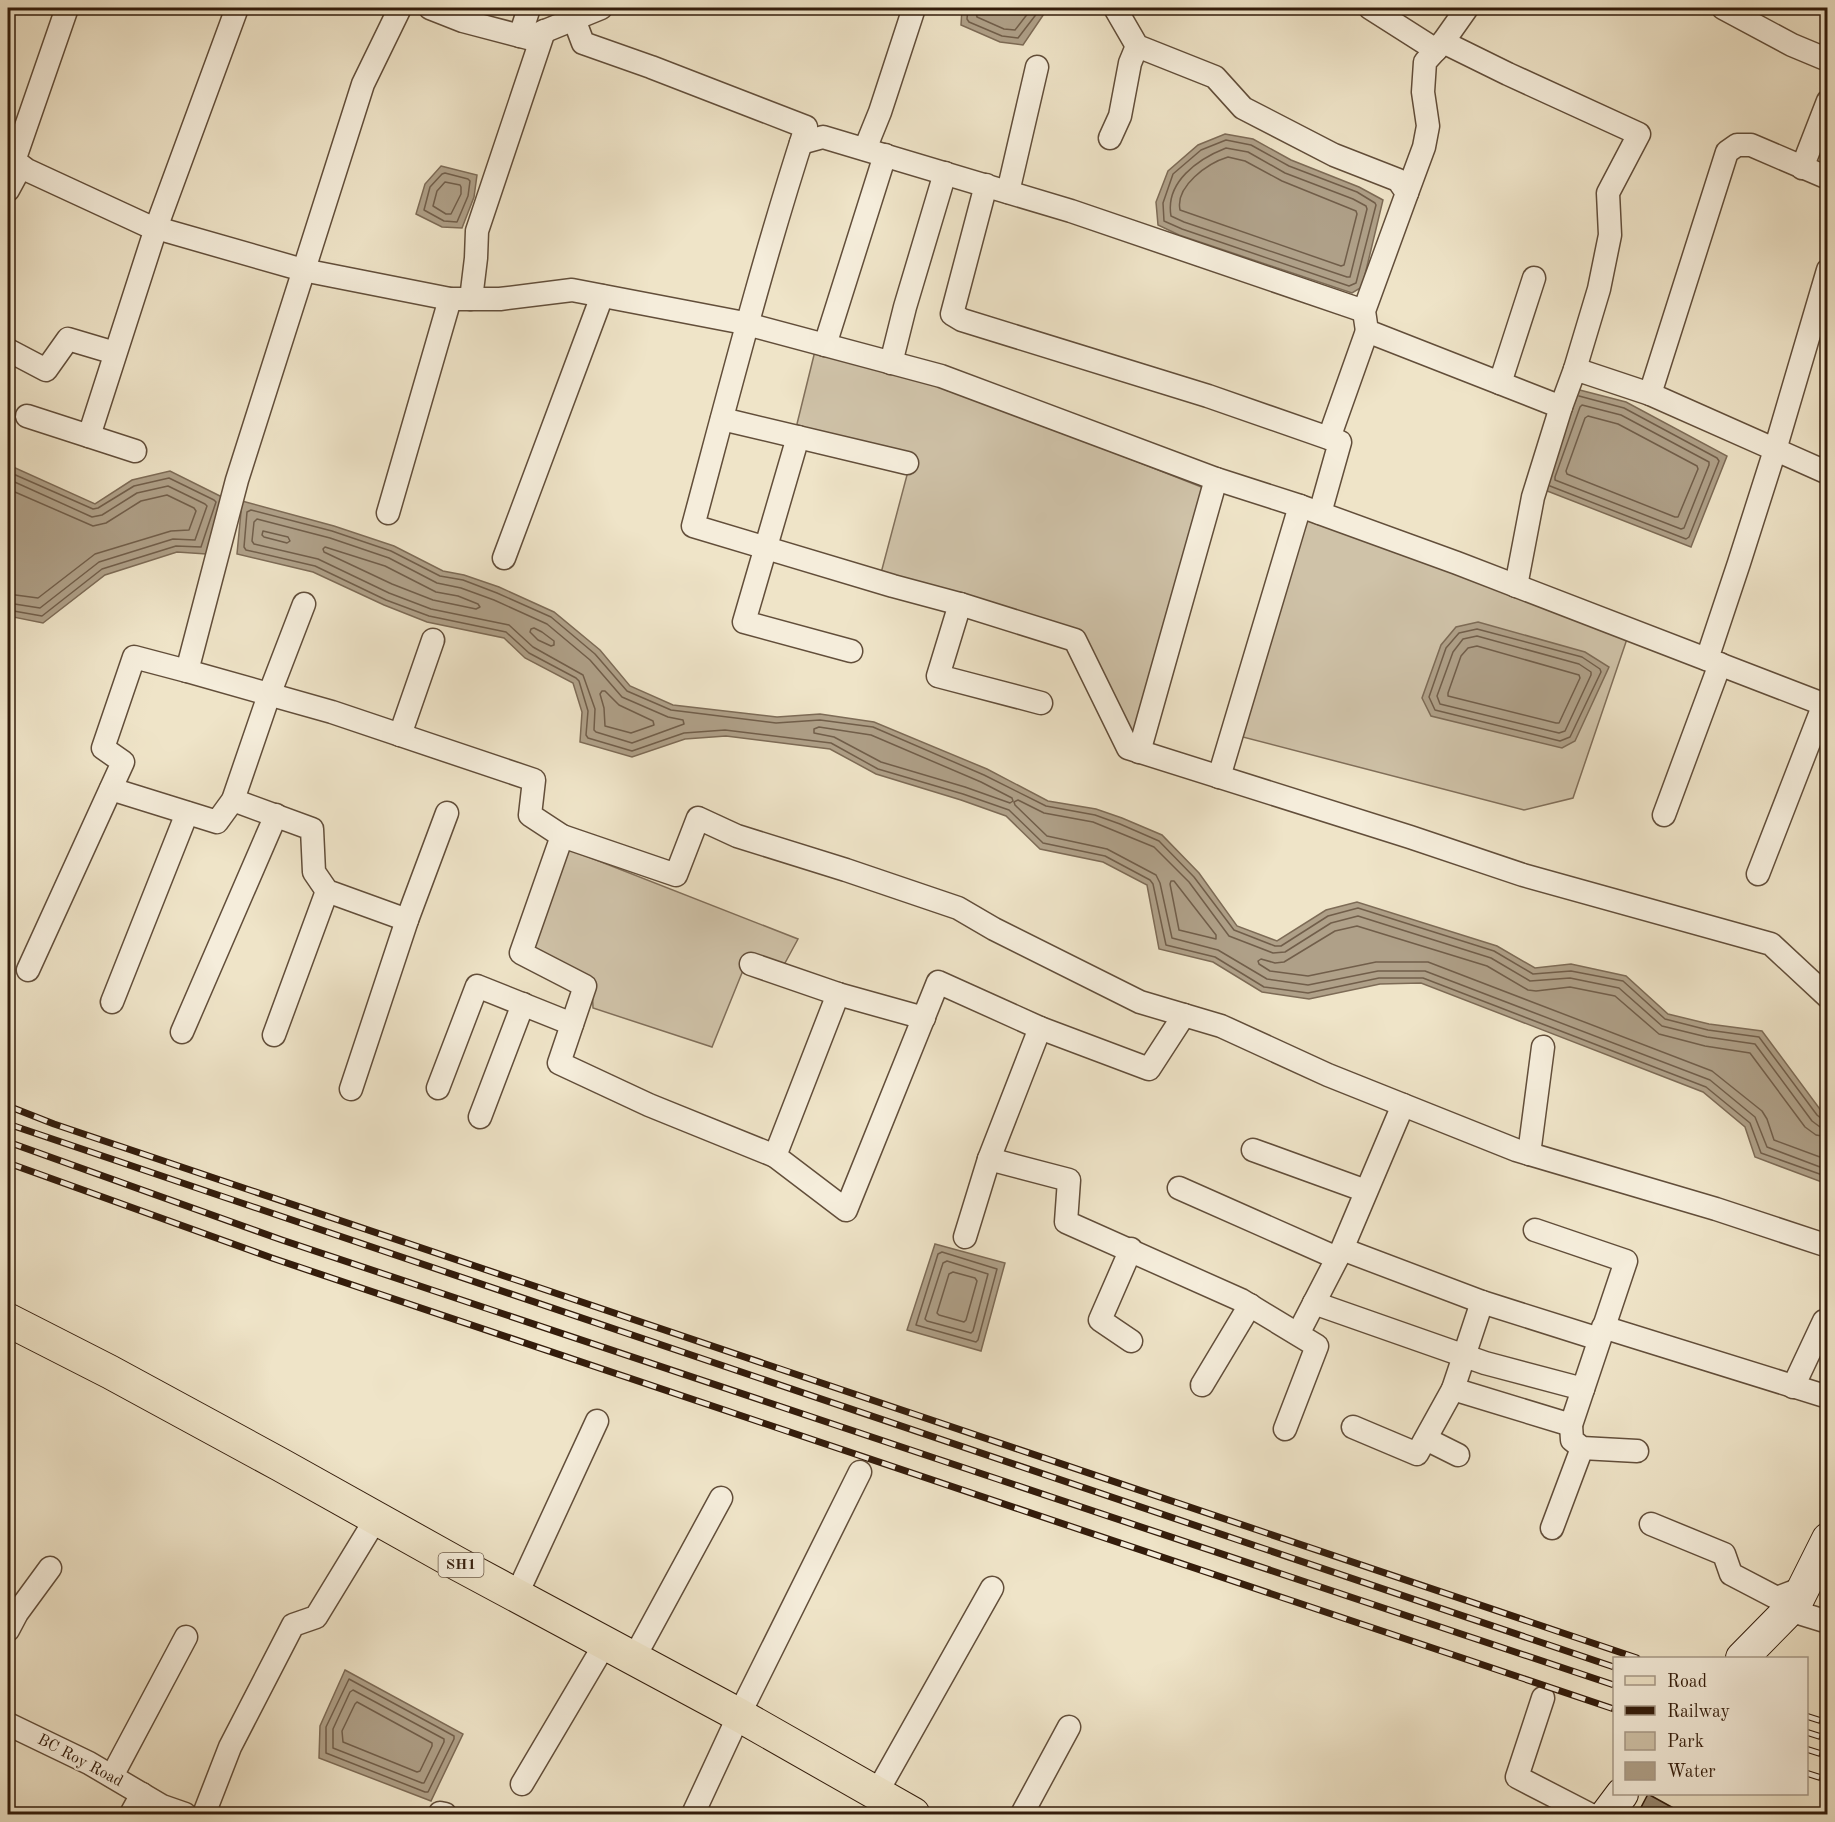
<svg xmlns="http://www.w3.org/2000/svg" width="1835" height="1822" font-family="'Old Standard TT',serif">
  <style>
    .green { fill: #cfc2a8; stroke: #816f5a; stroke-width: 1.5 }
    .water { fill: #afa088; stroke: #7d6b56; stroke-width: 1.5 }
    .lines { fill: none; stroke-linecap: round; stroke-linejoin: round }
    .shore { stroke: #715e4a; stroke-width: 1.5 }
    .building { fill: #95846d; stroke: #331c0b; stroke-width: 1.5 }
    .street-casing { stroke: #624e3a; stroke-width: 25 }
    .secondary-casing { stroke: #331c0b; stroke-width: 34 }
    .primary-casing { stroke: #331c0b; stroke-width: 35 }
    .street { stroke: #f5eddb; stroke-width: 22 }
    .secondary { stroke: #f5eddb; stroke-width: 32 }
    .primary { stroke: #efe4c8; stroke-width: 33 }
    .rail-casing { stroke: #331c0b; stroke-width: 7 }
    .rail { stroke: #f5eddb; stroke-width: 4.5; stroke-dasharray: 14; stroke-linecap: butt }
    .labels { text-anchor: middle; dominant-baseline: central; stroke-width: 4.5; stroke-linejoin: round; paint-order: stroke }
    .shield { fill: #f5eddb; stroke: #6d5b49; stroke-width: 1.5 }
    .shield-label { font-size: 15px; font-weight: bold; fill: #331c0b }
    .street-label { font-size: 16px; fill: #331c0b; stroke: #f5eddb }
  </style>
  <rect width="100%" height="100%" fill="#efe4c8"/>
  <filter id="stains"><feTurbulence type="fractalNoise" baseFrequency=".00333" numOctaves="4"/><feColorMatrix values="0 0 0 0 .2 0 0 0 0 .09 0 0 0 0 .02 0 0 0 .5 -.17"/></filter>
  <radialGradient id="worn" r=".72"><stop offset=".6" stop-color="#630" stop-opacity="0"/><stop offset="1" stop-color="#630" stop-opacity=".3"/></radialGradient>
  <g class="green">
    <path d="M815,351L915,374L1204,488L1136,732L1130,741L1079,634L881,573L911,460L795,432Z"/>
    <path d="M1303,516L1628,636L1573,798L1524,810L1239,736Z"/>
    <path d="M563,847L798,939L785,963L748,958L712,1047L593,1008L592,981L531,946Z"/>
  </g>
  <g class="water">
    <path d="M962,8H1048L1023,45L1000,42L961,25Z"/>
    <path d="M1225,134L1253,139L1291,160L1359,187L1383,200L1362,287L1352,293L1179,235L1158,225L1156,202L1168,171L1198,145Z"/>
    <path d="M441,166L477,175L474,197L462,228L442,227L416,214L425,184Z"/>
    <path d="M1572,388L1626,402L1727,456L1691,547L1537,487Z"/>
    <path d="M8,423L10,426L13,467L95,504L132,480L170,471L224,498L206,554L177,552L105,575L43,623L8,616Z"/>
    <path d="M242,501L334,526L394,546L443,571L464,575L499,587L554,612L600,650L630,686L673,705L777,717L820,714L874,722L987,769L1048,801L1096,809L1122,818L1162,835L1199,873L1237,926L1277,941L1326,910L1357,902L1497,946L1535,968L1571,964L1626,976L1668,1014L1709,1024L1762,1031L1822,1112L1827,1116V1184L1755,1157L1745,1127L1703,1092L1421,983L1380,984L1309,999L1262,992L1213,962L1159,949L1147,885L1103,862L1040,849L1006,816L961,800L876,774L830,749L726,736L685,739L632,757L580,742L582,712L573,683L525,658L504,638L427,622L384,605L313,572L237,554Z"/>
    <path d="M1478,622L1585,652L1609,667L1575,741L1562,748L1431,716L1422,698L1441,645L1456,627Z"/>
    <path d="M935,1244L1005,1263L981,1351L907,1330Z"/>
    <path d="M345,1670L463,1734L431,1801L319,1758L320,1726Z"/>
  </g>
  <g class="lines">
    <g class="shore">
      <path d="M968,8L967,19L969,22L1002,36L1018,38L1041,8"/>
      <path d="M975,8L977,17L1004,29L1015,30L1032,8"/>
      <path d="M1226,140L1251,145L1289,166L1357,192L1375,203L1376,205L1356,283L1349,286L1182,229L1164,221L1163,203L1173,174L1201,150Z"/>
      <path d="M1226,148L1248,152L1285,173L1353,199L1366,206L1367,209L1350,277H1347L1184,222L1171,216C1165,182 1198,159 1226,148Z"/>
      <path d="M1228,157L1245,161L1282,181L1356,211L1357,214L1344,265L1341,266L1180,210C1175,186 1208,163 1228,157Z"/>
      <path d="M445,173L468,179L470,181L468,196L457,222L444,221L424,210L430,187L442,174Z"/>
      <path d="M445,182L460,185L461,187V194L451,214H446L433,206L437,191Z"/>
      <path d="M1582,405L1621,415L1709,462V465L1684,528L1681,529L1555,480V477L1580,407Z"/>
      <path d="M1588,416L1618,424L1697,466L1698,469L1678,517H1675L1567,474L1566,471L1585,418Z"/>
      <path d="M8,469L11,473L93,509L98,508L134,486L169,478L214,500L216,502L201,547L176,546L102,569L42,616L8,610"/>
      <path d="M8,479L92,517L102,515L137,493L168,486L205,504L207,506L195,540L173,539L99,562L40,608L8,603"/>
      <path d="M1550,486L1686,539L1689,537L1719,461L1717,458L1624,408L1579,396"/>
      <path d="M8,489L93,526L106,523L141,501L167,495L194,508L196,511L189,530L171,531L95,554L38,598L8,594"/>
      <path d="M257,519L330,538L389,558L437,583L461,588L494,600L547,624L590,660L622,697L668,717L683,720L684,724L632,743L596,732L594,730L595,709L583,675L533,647L509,625L431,609L389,593L318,559L254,544L252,541L254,522Z"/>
      <path d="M263,531L288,537L290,541L287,543L264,537L262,535Z"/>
      <path d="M325,547L385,566L436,592L458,596L478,604L480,607L476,609L433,600L392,584L324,552L323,549Z"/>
      <path d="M534,628L542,632L554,641V645L551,646L538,640L530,632L531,629Z"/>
      <path d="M1477,629L1582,657L1600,669L1601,672L1570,737L1560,741L1435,710L1429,697L1446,648L1459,633Z"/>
      <path d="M1477,636L1579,664L1591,672V675L1565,731L1559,733L1440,704L1437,696L1453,652L1463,639Z"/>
      <path d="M1477,646L1579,675L1580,678L1559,723H1556L1448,696V693L1461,656L1468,648Z"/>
      <path d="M602,691H605L619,705L653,721L654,725L631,733L605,726L604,708L600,694Z"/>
      <path d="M819,727L871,735L981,782L1012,798L1013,801L1010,803L965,787L881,762L834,737L814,733V729Z"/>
      <path d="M1171,881H1174L1216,935V939L1179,930L1170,884Z"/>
      <path d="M1828,1120H1823L1817,1115L1759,1037L1708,1030L1665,1019L1623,981L1571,971L1533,974L1494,951L1358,908L1328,916L1281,946H1275L1234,930L1194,877L1159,841L1120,824L1095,815L1046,806L984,775L873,727L820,720L776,723L671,710L627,691L595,654L551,617L497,593L463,580L440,576L391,551L332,531L251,510L247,512L244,547L246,550L315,566L386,600L429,616L506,632L529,653L576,678L579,681L588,711L586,735L588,738L632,751L684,733L725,730L831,743L878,769L963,794L1009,810L1043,843L1105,856L1150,880L1153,884L1166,945L1215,957L1264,987L1308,993L1379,978H1423L1706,1087L1750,1123L1761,1153L1828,1177"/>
      <path d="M1828,1128L1820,1127L1812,1121L1755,1044L1707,1037L1662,1026L1619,988L1570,978L1530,981L1491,958L1358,916L1331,923L1285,952L1273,953L1229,936L1189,882L1154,847L1093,822L1044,813L1018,800L1014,802L1015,805L1047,836L1107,849L1156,875L1160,883L1172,938L1218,950L1267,979L1308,985L1378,971H1425L1710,1080L1755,1117L1767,1147L1828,1170"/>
      <path d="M1828,1137L1816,1135L1805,1127L1750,1053L1705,1046L1659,1034L1615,996L1570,987L1536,991L1528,990L1487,966L1357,926L1335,931L1284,962L1275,963L1261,959L1258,961L1259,964L1270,971L1308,976L1376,962H1428L1712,1071L1762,1111L1767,1119L1774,1140L1828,1160"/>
      <path d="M942,1252L997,1269L978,1340L976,1342L916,1325L938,1254Z"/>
      <path d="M947,1261L988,1274L973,1331L971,1333L927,1321L925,1319L943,1263Z"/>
      <path d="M953,1272L975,1278L977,1281L966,1320L964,1322L939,1315L937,1313L949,1274Z"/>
      <path d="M349,1679L454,1736V1739L428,1792H425L326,1753V1727Z"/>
      <path d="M353,1690L444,1739V1742L424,1783H422L333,1748V1729L350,1692Z"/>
      <path d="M357,1702L432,1743V1746L420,1771L417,1772L343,1742L342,1731L355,1704Z"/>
    </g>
  </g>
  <path class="building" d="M1648,1794L1686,1815H1637Z"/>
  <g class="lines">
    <defs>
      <g id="street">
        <path d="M400,8L363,84L237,480L187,671L332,712L534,780L530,815L562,836L676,875L698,818L737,836L846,870L958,908L994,929L1140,1002L1221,1026L1328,1075L1516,1150L1716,1209L1828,1246"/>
        <path d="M430,8L463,21L528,38L601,8"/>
        <path d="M1115,8L1137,46L1215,77L1243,108L1334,155L1398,180L1407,193L1364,311L1367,331L1561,407L1575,369L1650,394"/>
        <path d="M1370,8L1436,50"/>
        <path d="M1723,8L1792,45L1828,60"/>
        <path d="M574,19L583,43L651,67L806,127C763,259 729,392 693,526L893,586L960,604L1075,640L1128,748L1410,837L1523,875L1771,944L1828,997"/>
        <path d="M520,36L529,8"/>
        <path d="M1443,42L1508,74L1639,134L1608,193L1610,235L1599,289L1575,369"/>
        <path d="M1110,138L1120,116L1130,63L1137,46"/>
        <path d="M801,143L823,137L1071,211L1364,311"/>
        <path d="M865,149L880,112L914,8"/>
        <path d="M8,156L27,170L146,225L303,270L450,299H500L572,290L739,322L941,376L1216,479L1300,506L1457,563L1828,706"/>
        <path d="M14,161L67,8"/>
        <path d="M1802,168L1828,101"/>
        <path d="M1828,178L1751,145H1737L1727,152L1650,394L1828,473"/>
        <path d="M986,185L952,314L962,320L1208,396L1340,442L1320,513"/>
        <path d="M8,190L21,166"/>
        <path d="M1008,192L1037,67"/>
        <path d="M1407,193L1424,147L1428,126L1423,92L1425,62L1443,42L1467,8"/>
        <path d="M471,299L476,258L477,231L544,31"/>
        <path d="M825,345L885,155"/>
        <path d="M8,350L46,370L68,339L115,353"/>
        <path d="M891,363L905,307L945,173"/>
        <path d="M1500,383L1534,278"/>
        <path d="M27,416L135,451"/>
        <path d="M722,419L907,463"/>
        <path d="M89,436L156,228L237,8"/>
        <path d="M798,437L744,622L851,651"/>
        <path d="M1329,438L1367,331"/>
        <path d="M388,513L450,299"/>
        <path d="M504,558L602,296"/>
        <path d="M1516,586L1533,497L1561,407"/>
        <path d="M960,604L938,676L1041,703"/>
        <path d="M1707,659L1739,563L1775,450L1828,270"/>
        <path d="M400,735L433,640"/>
        <path d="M1139,752L1216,479"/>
        <path d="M1219,777L1300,506"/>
        <path d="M111,789L217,822L233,800L269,695L304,604"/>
        <path d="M233,800L312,829L314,872L327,891L407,920"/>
        <path d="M1664,815L1720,664"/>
        <path d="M562,836L521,953L585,986L559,1063L649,1105L775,1156"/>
        <path d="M1758,874L1824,704"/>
        <path d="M751,964L838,994L924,1018"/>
        <path d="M28,970L123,762L103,748L134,657L187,671"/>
        <path d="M838,994L775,1156L846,1210L938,982L1040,1028L1149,1069L1184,1015"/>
        <path d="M112,1002L187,813"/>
        <path d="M182,1032L276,815"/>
        <path d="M274,1035L327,891"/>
        <path d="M438,1088L477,986L572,1024"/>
        <path d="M351,1089L407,920L447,813"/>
        <path d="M480,1117L523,1004"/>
        <path d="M1253,1150L1366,1191"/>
        <path d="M1529,1154L1543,1047"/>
        <path d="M989,1159L1069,1180L1066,1222L1241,1300L1317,1346L1285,1429"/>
        <path d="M1179,1188L1337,1258"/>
        <path d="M1535,1230L1626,1261L1571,1425L1572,1440L1582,1448L1637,1451"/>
        <path d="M965,1237L989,1159L1040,1028"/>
        <path d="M1131,1249L1100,1320L1131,1341"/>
        <path d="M1342,1249L1482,1302L1599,1339"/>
        <path d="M1314,1303L1485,1363L1583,1389"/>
        <path d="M1603,1327L1828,1397"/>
        <path d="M1298,1334L1342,1249L1403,1105"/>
        <path d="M1202,1385L1250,1305"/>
        <path d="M1793,1387L1824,1321"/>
        <path d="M1453,1389L1571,1425"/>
        <path d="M1353,1427L1417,1454L1453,1389L1482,1302"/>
        <path d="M1426,1439L1458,1455"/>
        <path d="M1651,1524L1724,1554L1731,1574L1777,1598L1803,1588"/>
        <path d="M1552,1528L1582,1448"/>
        <path d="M517,1594L597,1421"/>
        <path d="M1789,1610L1828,1622"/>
        <path d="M8,1630L17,1613L50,1568"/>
        <path d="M634,1658L721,1498"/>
        <path d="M1543,1698L1517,1777L1589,1814"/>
        <path d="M8,1724L89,1763L162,1806L185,1814"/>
        <path d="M112,1776L186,1637"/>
        <path d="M522,1784L606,1642"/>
        <path d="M876,1794L992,1588"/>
        <path d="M440,1813L445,1814"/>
        <path d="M131,1814L142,1794"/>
        <path d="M204,1814L230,1747L293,1625L316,1617L377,1517"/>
        <path d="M693,1814L739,1715L860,1472"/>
        <path d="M1022,1814L1069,1727"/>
      </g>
      <g id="secondary">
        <path d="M1742,1658L1796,1603L1828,1539"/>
        <path d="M1607,1814L1622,1794"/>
      </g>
      <path id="primary" d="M8,1320L110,1372L281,1465L458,1564L739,1715L913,1814"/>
    </defs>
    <use href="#street" class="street-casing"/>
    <use href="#secondary" class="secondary-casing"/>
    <use href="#primary" class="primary-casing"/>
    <use href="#street" class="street"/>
    <use href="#secondary" class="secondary"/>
    <use href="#primary" class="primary"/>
    <defs>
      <g id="rail">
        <path d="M8,1106L54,1124L1637,1658"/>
        <path d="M8,1124L1614,1667"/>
        <path d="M8,1142L282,1240L1614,1685"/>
        <path d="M8,1163L272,1258L1614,1709"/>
        <path d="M1806,1716L1828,1723"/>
        <path d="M1806,1732L1828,1739"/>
        <path d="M1806,1749L1828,1756"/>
        <path d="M1806,1773L1828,1780"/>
      </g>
    </defs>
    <use href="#rail" class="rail-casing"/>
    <use href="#rail" class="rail"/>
  </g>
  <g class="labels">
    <rect class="shield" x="438.5" y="1553" width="45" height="24" rx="4.5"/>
    <g class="shield-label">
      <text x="461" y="1565">SH1</text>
    </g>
    <g class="street-label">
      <text transform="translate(80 1761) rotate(28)">BC Roy Road</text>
    </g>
  </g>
  <rect width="1835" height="1822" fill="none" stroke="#efe4c8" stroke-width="30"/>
  <rect x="9" y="9" width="1817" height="1804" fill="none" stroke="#331c0b" stroke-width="3"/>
  <rect x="15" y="15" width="1805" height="1792" fill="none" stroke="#331c0b" stroke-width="1.5"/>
  <rect x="1613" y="1657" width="195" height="138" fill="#f5eddb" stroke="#a79988" stroke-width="1.5"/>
  <rect x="1625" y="1676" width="30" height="9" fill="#efe4c8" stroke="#a79988" stroke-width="1.5"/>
  <text x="1667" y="1687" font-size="18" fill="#331c0b">Road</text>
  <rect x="1625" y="1706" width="30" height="9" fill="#331c0b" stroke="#a79988" stroke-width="1.5"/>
  <text x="1667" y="1717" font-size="18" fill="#331c0b">Railway</text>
  <rect x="1625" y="1732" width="30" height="18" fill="#cfc2a8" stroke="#a79988" stroke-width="1.5"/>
  <text x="1667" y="1747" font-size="18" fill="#331c0b">Park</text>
  <rect x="1625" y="1762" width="30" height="18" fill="#afa088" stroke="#a79988" stroke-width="1.5"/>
  <text x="1667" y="1777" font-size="18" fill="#331c0b">Water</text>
  <rect width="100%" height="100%" filter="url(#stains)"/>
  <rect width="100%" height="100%" fill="url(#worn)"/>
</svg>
